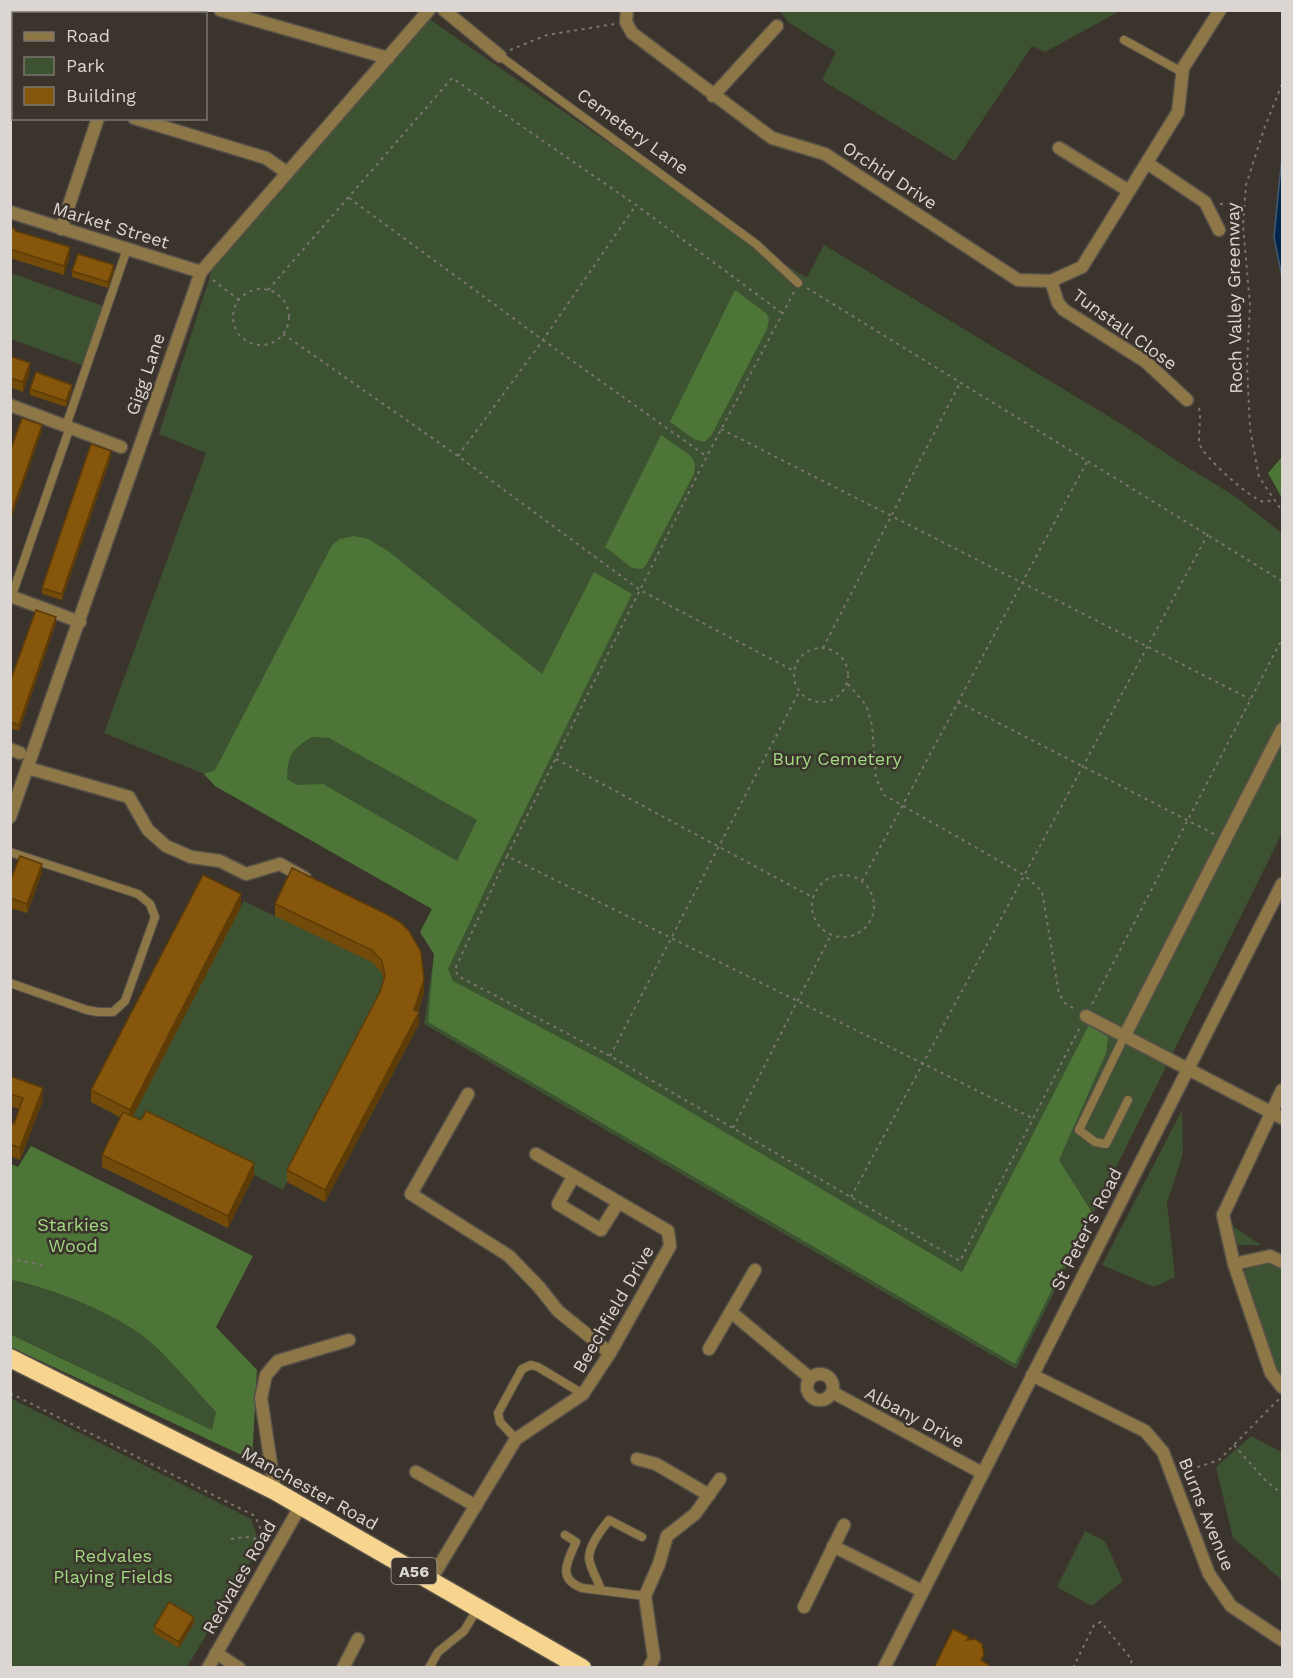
<svg xmlns="http://www.w3.org/2000/svg" width="1293" height="1678" font-family="'Work Sans',sans-serif">
  <style>
    .green { fill: #3c5230 }
    .forest { fill: #4d7537; fill-rule: evenodd }
    .water { fill: #00254b; stroke: #425a74; stroke-width: 1.5 }
    .lines { fill: none; stroke-linecap: round; stroke-linejoin: round }
    .lane-casing { stroke: #58514a; stroke-width: 10 }
    .street-casing { stroke: #58514a; stroke-width: 15 }
    .highway-casing { stroke: #58514a; stroke-width: 21 }
    .path { stroke: #7b756f; stroke-width: 2; stroke-dasharray: 3 4.5; stroke-linecap: butt }
    .lane { stroke: #8e7746; stroke-width: 8 }
    .street { stroke: #8e7746; stroke-width: 12 }
    .highway { stroke: #f7d58e; stroke-width: 18 }
    .wall { fill: #724a0a }
    .shaded-wall { fill: #5d3c08 }
    .building { fill: #85560c; stroke: #5d3c08; stroke-width: 1.5 }
    .labels { text-anchor: middle; dominant-baseline: central; stroke-width: 5; stroke-linejoin: round; paint-order: stroke }
    .shield { fill: #3b342c; stroke: #aba5a0; stroke-width: 1.5 }
    .shield-label { font-size: 16px; font-weight: bold; fill: #dbd6d2 }
    .street-label { font-size: 18px; fill: #dbd6d2; stroke: #3b342c }
    .park-label { font-size: 18px; fill: #a0d981; stroke: #3b342c }
  </style>
  <rect width="100%" height="100%" fill="#3b342c"/>
  <g class="green">
    <path d="M780,11H1120L1045,52L1032,46L955,161L822,80L836,52L788,22Z"/>
    <path d="M429,19L798,273L807,277L824,245L1123,425L1182,464L1233,495L1282,533V833L1016,1369L424,1024L434,954L420,932L432,909L215,786L204,774L104,733L206,453L159,434L212,270Z"/>
    <path d="M11,273L103,306L82,365L11,339Z"/>
    <path d="M292,880L424,992L415,1022L419,1024L325,1202L287,1182L283,1190L254,1175L228,1228L102,1167L125,1120L91,1102L203,887L241,906L244,901L275,916Z"/>
    <path d="M1182,1110L1183,1153L1167,1203L1175,1277L1154,1287L1102,1265Z"/>
    <path d="M1231,1225L1261,1245H1237Z"/>
    <path d="M1270,1261L1282,1267V1370L1280,1375L1274,1363L1244,1270Z"/>
    <path d="M10,1280C53,1288 125,1317 156,1347C177,1367 196,1391 216,1412L212,1430L11,1334Z"/>
    <path d="M10,1398L251,1519L260,1545L187,1667H11Z"/>
    <path d="M1251,1436L1282,1452V1580L1233,1538L1216,1467Z"/>
    <path d="M1085,1531L1105,1541L1123,1581L1092,1606L1057,1587Z"/>
  </g>
  <g class="forest">
    <path d="M735,290L766,313L769,319L767,329L711,436L704,442L694,439L670,422Z"/>
    <path d="M661,435L691,456L695,464L694,474L646,565L642,569L632,568L605,547Z"/>
    <path d="M1282,457V498L1268,473Z"/>
    <path d="M354,536L368,539L388,551L542,674L594,572L632,594L487,886L448,969L453,981L606,1062L962,1272L1089,1025L1108,1037L1106,1053L1059,1160L1091,1211L1015,1364L428,1022L434,954L420,932L432,909L215,786L204,774L215,770L332,545L340,539ZM312,737L329,738L477,820L457,861L323,784L297,785L287,779C287,757 292,748 312,737Z"/>
    <path d="M31,1146L253,1256L216,1327L257,1370L252,1460L11,1347L10,1334L212,1430L216,1412C196,1391 177,1367 156,1347C125,1317 53,1288 11,1280V1164L18,1167Z"/>
  </g>
  <path class="water" d="M1282,156V277L1274,237Z"/>
  <g class="lines">
    <defs>
      <g id="lane">
        <path d="M1124,40L1182,72"/>
        <path d="M500,56L756,244L798,283"/>
        <path d="M66,426L127,249"/>
        <path d="M11,598L70,427"/>
        <path d="M10,852L138,894L150,904L155,917L125,1001L113,1012H98L87,1010L10,983"/>
        <path d="M1124,1037L1079,1130L1095,1142L1106,1144L1128,1100"/>
        <path d="M516,1439L500,1422L498,1413L522,1369L531,1365L538,1367L583,1394"/>
        <path d="M565,1535L576,1542C568,1561 556,1578 582,1588L645,1596"/>
        <path d="M601,1590C598,1581 593,1573 590,1563C585,1550 601,1530 609,1520L642,1537"/>
        <path d="M429,1668L438,1652L464,1631L478,1608"/>
      </g>
      <g id="street">
        <path d="M220,10L388,58"/>
        <path d="M444,10L500,56"/>
        <path d="M627,10L626,22L632,33L772,138L825,154L1018,280L1051,281L1082,267L1178,112L1183,68L1220,10"/>
        <path d="M134,14L135,10"/>
        <path d="M713,96L777,26"/>
        <path d="M134,118L266,158L286,172"/>
        <path d="M1059,148L1129,191"/>
        <path d="M1147,163L1205,202L1219,230"/>
        <path d="M10,212L201,272"/>
        <path d="M61,229L98,118"/>
        <path d="M1051,281L1058,303L1064,310L1146,362L1187,400"/>
        <path d="M10,405L121,447"/>
        <path d="M10,596L80,622"/>
        <path d="M10,749L20,753"/>
        <path d="M28,768L129,797L148,830L166,846L191,857L220,861L246,874L280,864L305,878"/>
        <path d="M10,817L201,272L429,10"/>
        <path d="M1086,1016L1282,1118"/>
        <path d="M1124,1037L1282,729"/>
        <path d="M1282,1090L1223,1215L1234,1264L1271,1373L1282,1387"/>
        <path d="M468,1094L411,1194L509,1256L539,1287L558,1311L610,1353"/>
        <path d="M573,1177L558,1204L601,1230L618,1203"/>
        <path d="M1234,1264L1270,1256L1282,1262"/>
        <path d="M731,1312L810,1378"/>
        <path d="M709,1349L755,1270"/>
        <circle cx="820" cy="1387" r="13"/>
        <path d="M1032,1375L1145,1431L1163,1452L1209,1574L1231,1606L1282,1640"/>
        <path d="M832,1392L982,1473"/>
        <path d="M637,1459L656,1464L709,1495"/>
        <path d="M416,1472L476,1506"/>
        <path d="M275,1491L261,1398L266,1375L278,1361L349,1340"/>
        <path d="M833,1546L922,1591"/>
        <path d="M430,1581L516,1439L583,1394L610,1353L670,1246L668,1231L536,1154"/>
        <path d="M804,1607L844,1525"/>
        <path d="M216,1653L239,1668"/>
        <path d="M208,1668L301,1505"/>
        <path d="M343,1668L358,1639"/>
        <path d="M649,1668L654,1658L645,1596L659,1564L667,1536L695,1514L720,1479"/>
        <path d="M884,1668L1282,884"/>
      </g>
      <path id="highway" d="M10,1358L275,1491L582,1668"/>
    </defs>
    <use href="#lane" class="lane-casing"/>
    <use href="#street" class="street-casing"/>
    <use href="#highway" class="highway-casing"/>
    <g class="path">
      <path d="M510,50L547,35L615,24"/>
      <path d="M1282,84L1264,129L1246,185L1243,225L1250,305L1247,366L1250,429L1259,477L1282,511"/>
      <path d="M349,198L543,340L706,456"/>
      <path d="M1220,204L1244,206"/>
      <path d="M213,280L239,300"/>
      <path d="M807,288L1282,581"/>
      <circle cx="261" cy="317" r="28"/>
      <path d="M268,290L452,78L636,205L782,313"/>
      <path d="M794,292L707,456L507,856L1032,1118"/>
      <path d="M283,334L458,456L640,590L794,671"/>
      <path d="M1199,408C1202,420 1197,436 1200,445C1204,457 1249,497 1261,501C1266,503 1270,501 1274,498"/>
      <path d="M721,429L1250,699"/>
      <path d="M458,456L543,340L636,205"/>
      <circle cx="821" cy="675" r="27"/>
      <path d="M823,648L960,383"/>
      <path d="M848,684L866,705L872,725L876,778L884,795L1024,875L1042,891L1059,994L1065,1003L1076,1010"/>
      <path d="M958,702L1214,834"/>
      <path d="M556,759L812,897"/>
      <path d="M507,856L455,969L458,976L610,1056L960,1261L1080,1027"/>
      <circle cx="843" cy="906" r="31"/>
      <path d="M862,881L1088,460"/>
      <path d="M1092,1004L1282,639"/>
      <path d="M610,1056L799,692"/>
      <path d="M733,1128L831,935"/>
      <path d="M851,1197L1208,534"/>
      <path d="M10,1259L43,1265"/>
      <path d="M10,1393L255,1516L266,1541"/>
      <path d="M1234,1445L1265,1480L1282,1494"/>
      <path d="M1183,1472L1219,1460L1279,1399"/>
      <path d="M231,1539L246,1537L264,1540"/>
      <path d="M1073,1668L1094,1625L1101,1622L1132,1660L1129,1668"/>
    </g>
    <use href="#lane" class="lane"/>
    <use href="#street" class="street"/>
    <use href="#highway" class="highway"/>
  </g>
  <g class="wall">
    <path d="M10,227L15,231L70,256L64,275L10,258Z"/>
    <path d="M72,271H114L108,288L72,277Z"/>
    <path d="M10,356L30,372L23,392L10,387Z"/>
    <path d="M30,389L72,391L66,407L30,395Z"/>
    <path d="M111,457L62,600L42,594V588Z"/>
    <path d="M56,623L19,731L10,728V682Z"/>
    <path d="M292,868L424,992L418,1012L419,1024L325,1202L287,1182V1170L380,992L384,981L382,973L372,962L275,916V904Z"/>
    <path d="M42,873L27,913L10,908V882Z"/>
    <path d="M241,907L133,1116L254,1175L228,1228L102,1167V1155L120,1117L91,1102V1090Z"/>
    <path d="M10,1076L43,1100L20,1160L10,1156V1122L14,1124L19,1109L10,1106Z"/>
    <path d="M194,1623L179,1648L154,1633V1627Z"/>
  </g>
  <g class="shaded-wall">
    <path d="M70,247V256L64,275V266Z"/>
    <path d="M114,265V271L108,288V282Z"/>
    <path d="M30,363V372L23,392V382Z"/>
    <path d="M72,385V391L66,407V401Z"/>
    <path d="M42,425V431L10,523V517Z"/>
    <path d="M111,451V457L62,600V594Z"/>
    <path d="M56,617V623L19,731V725Z"/>
    <path d="M42,864V873L27,913V904Z"/>
    <path d="M241,894V907L130,1122V1110Z"/>
    <path d="M424,980V992L416,1017L419,1012V1024L325,1202V1190L414,1010Z"/>
    <path d="M43,1088V1100L20,1160V1148Z"/>
    <path d="M254,1163V1175L228,1228V1216Z"/>
    <path d="M194,1617V1623L179,1648V1642Z"/>
  </g>
  <g class="building">
    <path d="M10,227L15,229V231L70,247L64,266L10,249Z"/>
    <path d="M78,254L114,265L108,282L72,271Z"/>
    <path d="M10,356L30,363L23,382L10,378Z"/>
    <path d="M36,372L72,385L66,401L30,389Z"/>
    <path d="M22,418L42,425L10,517V452Z"/>
    <path d="M91,444L111,451L62,594L42,588Z"/>
    <path d="M36,610L56,617L19,725L10,722V682Z"/>
    <path d="M20,856L42,864L27,904L10,898V882Z"/>
    <path d="M292,868L388,915L400,922L409,931L421,952L424,980L414,1010L419,1012L325,1190L287,1170L380,992L385,976L382,961L372,950L275,904Z"/>
    <path d="M203,875L241,894L130,1110L91,1090Z"/>
    <path d="M10,1076L43,1088L20,1148L10,1144V1122L14,1124L23,1098L10,1094Z"/>
    <path d="M146,1111L254,1163L228,1216L102,1155L123,1112L141,1120Z"/>
    <path d="M169,1602L194,1617L179,1642L154,1627Z"/>
    <path d="M953,1629L969,1637L967,1640L975,1639L982,1644L984,1655L981,1660L989,1665L987,1668H934Z"/>
  </g>
  <g class="labels">
    <rect class="shield" x="391.5" y="1558" width="45" height="26" rx="4.5"/>
    <g class="shield-label">
      <text x="414" y="1571">A56</text>
    </g>
    <g class="street-label">
      <text transform="translate(633 131) rotate(36)">Cemetery Lane</text>
      <text transform="translate(890 175) rotate(33)">Orchid Drive</text>
      <text transform="translate(111 225) rotate(17)">Market Street</text>
      <text transform="translate(1234 298) rotate(-91)">Roch Valley Greenway</text>
      <text transform="translate(1125 329) rotate(36)">Tunstall Close</text>
      <text transform="translate(145 374) rotate(-71)">Gigg Lane</text>
      <text transform="translate(1086 1229) rotate(-63)">St Peter's Road</text>
      <text transform="translate(613 1309) rotate(-60)">Beechfield Drive</text>
      <text transform="translate(915 1417) rotate(28)">Albany Drive</text>
      <text transform="translate(310 1488) rotate(29)">Manchester Road</text>
      <text transform="translate(1207 1514) rotate(68)">Burns Avenue</text>
      <text transform="translate(239 1577) rotate(-60)">Redvales Road</text>
    </g>
    <g class="park-label">
      <text x="837" y="758">Bury Cemetery</text>
      <text x="73" y="1224">Starkies<tspan x="73" dy="21">Wood</tspan></text>
      <text x="113" y="1555">Redvales<tspan x="113" dy="21">Playing Fields</tspan></text>
    </g>
  </g>
  <rect width="1293" height="1678" fill="none" stroke="#dbd6d2" stroke-width="24"/>
  <rect x="12" y="12" width="195" height="108" fill="#3b342c" stroke="#7b756e" stroke-width="1.5"/>
  <rect x="24" y="32" width="30" height="9" fill="#8e7746" stroke="#7b756e" stroke-width="1.5"/>
  <text x="66" y="42" font-size="18" fill="#dbd6d2">Road</text>
  <rect x="24" y="57" width="30" height="18" fill="#3c5230" stroke="#7b756e" stroke-width="1.5"/>
  <text x="66" y="72" font-size="18" fill="#dbd6d2">Park</text>
  <rect x="24" y="87" width="30" height="18" fill="#85560c" stroke="#7b756e" stroke-width="1.5"/>
  <text x="66" y="102" font-size="18" fill="#dbd6d2">Building</text>
</svg>
